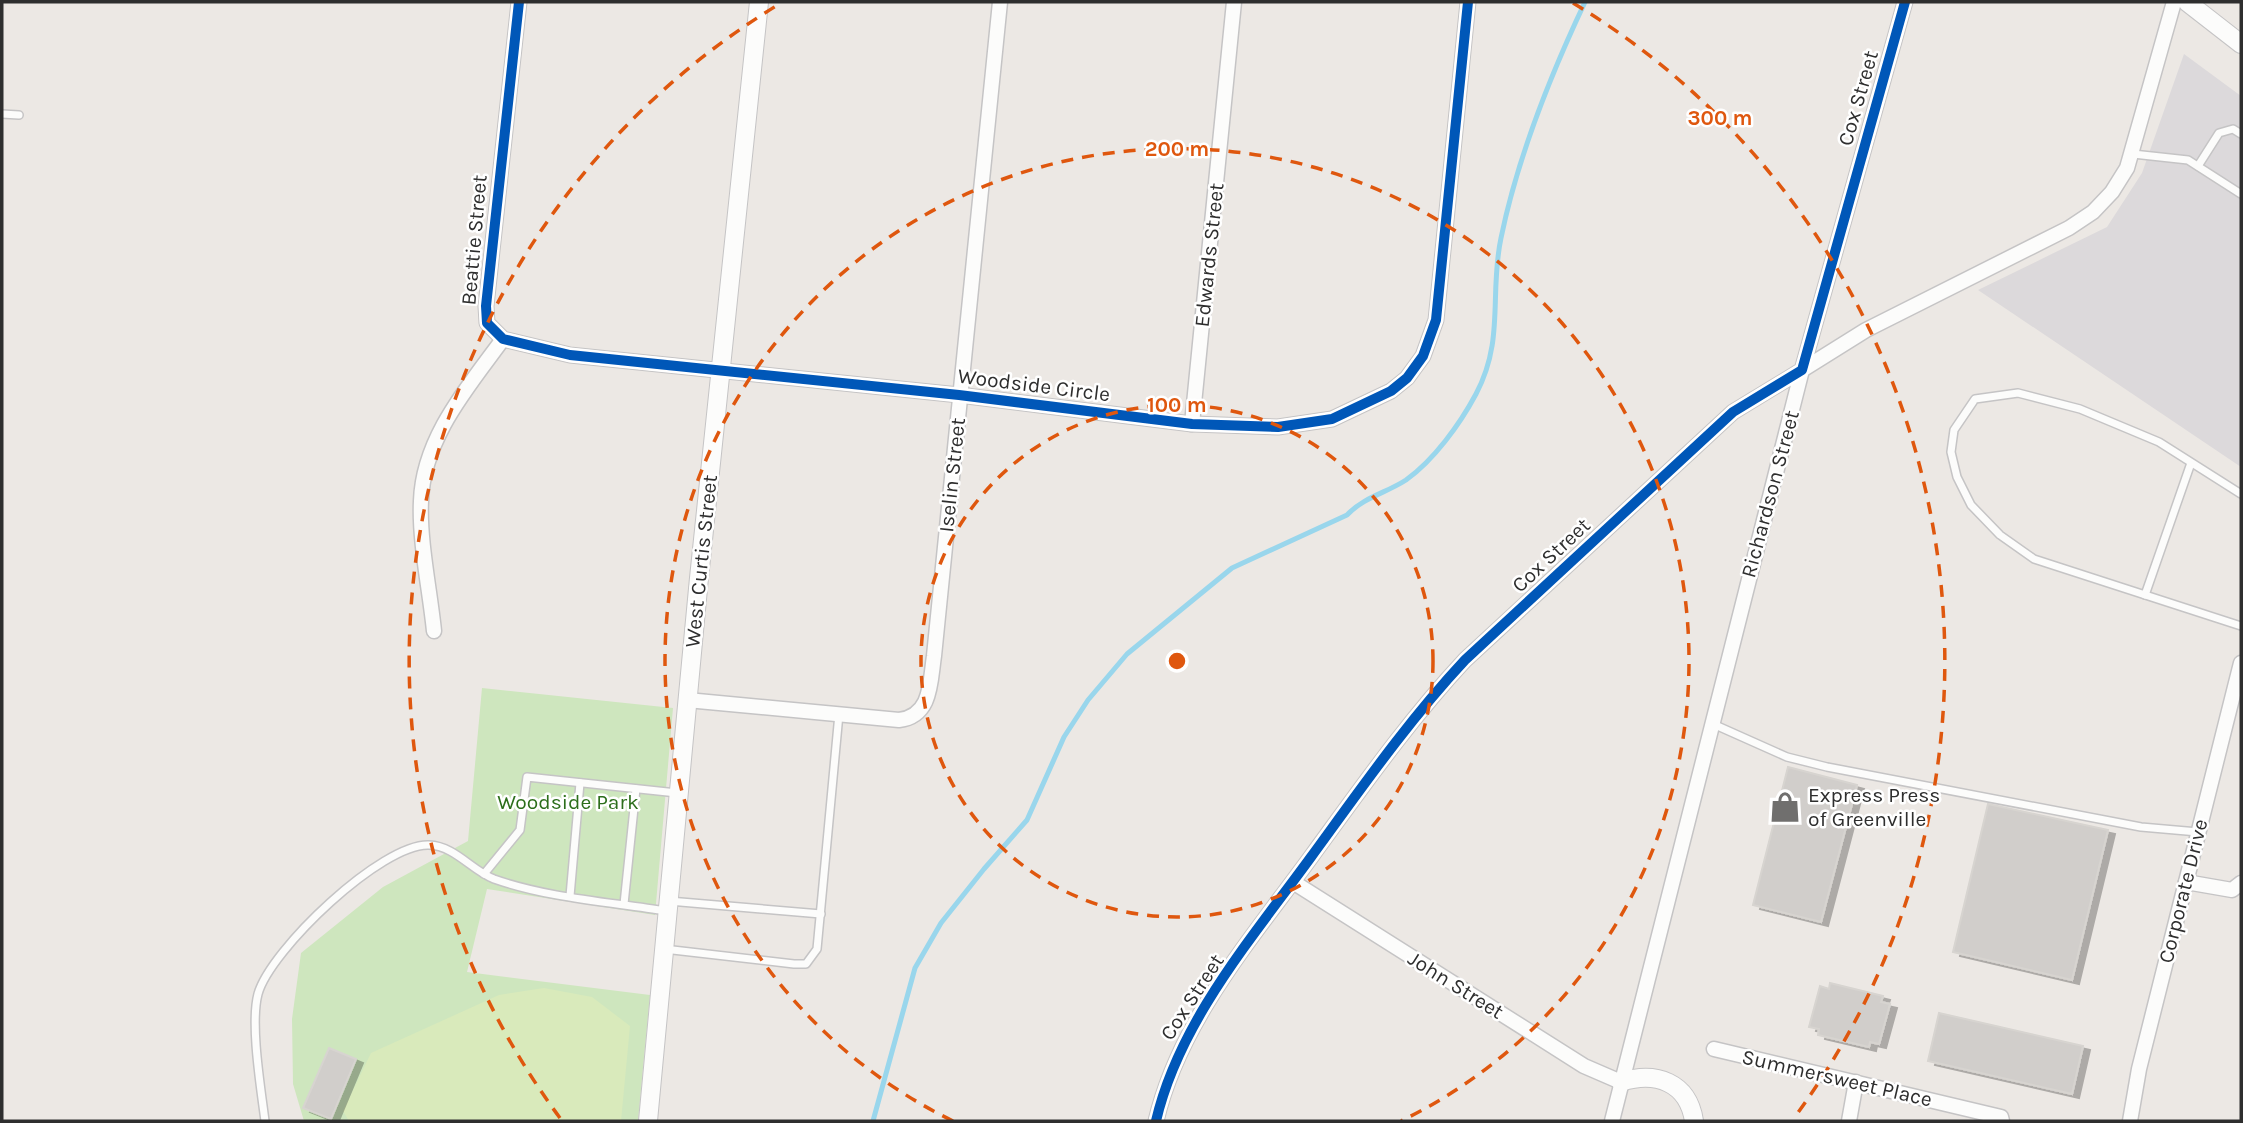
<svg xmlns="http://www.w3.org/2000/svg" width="2243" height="1123" font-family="Karla,sans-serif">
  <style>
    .industrial { fill: #dcd9db }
    .green { fill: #cee6be }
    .pitch { fill: #d9eabb }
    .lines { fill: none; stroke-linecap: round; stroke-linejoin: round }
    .stream { stroke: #99d6ec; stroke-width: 5 }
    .building { fill: #d1cecb; stroke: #d7d4d0; stroke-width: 2; filter: url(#shadow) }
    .service-casing { stroke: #c5c4c5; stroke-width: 10 }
    .minor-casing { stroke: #c5c4c5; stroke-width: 17 }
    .tertiary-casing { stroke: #c5c4c5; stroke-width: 20 }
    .service { stroke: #fcfcfb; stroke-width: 7 }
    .minor { stroke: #fcfcfb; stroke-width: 14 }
    .tertiary { stroke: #fcfcfb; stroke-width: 18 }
    .cycleway-casing { stroke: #fff; stroke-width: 15 }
    .cycleway { stroke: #0057b8; stroke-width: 10 }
    .ring { fill: none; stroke: #df570e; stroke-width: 3.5; stroke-dasharray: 12 9 }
    .labels { text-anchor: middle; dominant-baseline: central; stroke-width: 5; stroke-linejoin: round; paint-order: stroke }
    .street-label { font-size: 21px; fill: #2e2e2e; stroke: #fff }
    .poi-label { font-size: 21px; fill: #2e2e2e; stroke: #fff; text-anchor: start }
    .park-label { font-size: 21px; fill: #2c6e1b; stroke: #fff }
    .centre { fill: #df570e; stroke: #fff; stroke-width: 3.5 }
    .ring-label { font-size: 21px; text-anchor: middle; font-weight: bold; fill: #df570e; stroke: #fff; stroke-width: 5; stroke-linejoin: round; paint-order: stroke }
  </style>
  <defs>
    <filter id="shadow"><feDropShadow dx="7" dy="4" stdDeviation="0" flood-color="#0004"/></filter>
  </defs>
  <rect width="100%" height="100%" fill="#ece8e4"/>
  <path class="industrial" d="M2184,54L2241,96V467L1978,290L2107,227L2142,173Z"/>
  <path class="green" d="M482,688L673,708L655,915L487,889L467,972L650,995L638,1121H304L293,1084L292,1019L301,953L383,887L468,841Z"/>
  <path class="pitch" d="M544,988L592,997L630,1026L621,1121H349L343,1111L371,1053L499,995Z"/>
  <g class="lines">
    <path class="stream" d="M873,1121L915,968L941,923L984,869L1027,820L1064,737L1088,700L1127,654L1232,568L1347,515C1364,497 1386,493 1406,480C1434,460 1460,424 1476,394C1505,339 1489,294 1501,238C1517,160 1551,74 1585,2"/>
  </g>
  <g class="building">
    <path d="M1788,767L1857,785L1821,922L1753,905Z"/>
    <path d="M1988,804L2108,830L2072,980L1953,952Z"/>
    <path d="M1830,983L1883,996L1881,1002L1890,1004L1879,1044L1870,1042L1869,1047L1818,1035L1819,1029L1809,1027L1820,986L1829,989Z"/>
    <path d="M1939,1013L2083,1046L2072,1094L1928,1061Z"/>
    <path d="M329,1048L356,1059L331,1119L303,1108Z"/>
  </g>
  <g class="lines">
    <defs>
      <g id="service">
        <path d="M2,114L19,115"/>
        <path d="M2133,154L2188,160L2241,194"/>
        <path d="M2198,166L2219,133L2233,129L2241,134"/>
        <path d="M2241,494L2159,442L2080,409L2018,393L1975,399L1954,430L1951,452L1957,477L1971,505L2000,535L2034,559L2241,626"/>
        <path d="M2145,595L2191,463"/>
        <path d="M1713,724L1787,757L1827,767L2141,827L2198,832"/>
        <path d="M484,874L520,830L527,777L677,793"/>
        <path d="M570,896L580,783"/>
        <path d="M669,901L821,914"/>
        <path d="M624,904L636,789"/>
        <path d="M664,949L794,964H806L817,949L839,714"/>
        <path d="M265,1121C261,1089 250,1024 258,994C270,950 382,843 429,845C455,846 471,870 494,879C548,898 610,902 666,911"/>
      </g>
      <g id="minor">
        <path d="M519,2L486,306L487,323L503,339L570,355L959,395L1192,424L1278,427L1332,419L1391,391L1407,378L1423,356L1436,320L1468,2"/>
        <path d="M1192,424L1234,2"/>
        <path d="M434,631C430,591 419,540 421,501C423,438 468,387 503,339"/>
        <path d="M687,700L899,720C932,716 930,682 934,656L1000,2"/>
        <path d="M1293,882L1584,1066L1621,1082"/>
        <path d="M2186,882L2232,890L2241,883"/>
        <path d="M1714,1049L2001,1117L2002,1121"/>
        <path d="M1156,1121C1179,1022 1252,938 1311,857C1360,790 1408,721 1465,660L1733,412L1802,370L1905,2"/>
        <path d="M1612,1121L1802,370L1866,330L2069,228L2093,212L2112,192L2127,168L2174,2"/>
        <path d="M1849,1121L1856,1082"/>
        <path d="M2130,1121L2139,1069L2241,663"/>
      </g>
      <g id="tertiary">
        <path d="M2187,2L2241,44"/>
        <path d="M1621,1082C1656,1071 1688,1082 1694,1121"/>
        <path d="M648,1121L699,578L759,2"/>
      </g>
    </defs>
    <use href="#service" class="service-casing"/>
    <use href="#minor" class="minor-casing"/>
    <use href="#tertiary" class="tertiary-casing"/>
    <use href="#service" class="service"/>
    <use href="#minor" class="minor"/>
    <use href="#tertiary" class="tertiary"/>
    <defs>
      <g id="cycleway">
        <path d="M519,2L486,306L487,323L503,339L570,355L959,395L1192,424L1278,427L1332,419L1391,391L1407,378L1423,356L1436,320L1468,2"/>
        <path d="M1156,1121C1179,1022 1252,938 1311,857C1360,790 1408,721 1465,660L1733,412L1802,370L1905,2"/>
      </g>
    </defs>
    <use href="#cycleway" class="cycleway-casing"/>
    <use href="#cycleway" class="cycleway"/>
  </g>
  <g class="ring">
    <circle cx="1177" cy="661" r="256"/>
    <path d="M953 1121A512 512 0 1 1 1401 1121"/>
    <path d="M560 1118A768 768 0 0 1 781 3M1573 3A768 768 0 0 1 1794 1118"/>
  </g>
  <defs>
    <symbol id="shop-bare" viewBox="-9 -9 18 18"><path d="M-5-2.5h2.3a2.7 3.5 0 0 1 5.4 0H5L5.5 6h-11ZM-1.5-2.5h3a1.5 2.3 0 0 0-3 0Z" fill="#706f6e" stroke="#fff" stroke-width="2.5" paint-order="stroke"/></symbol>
  </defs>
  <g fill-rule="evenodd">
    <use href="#shop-bare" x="1763" y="785" width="44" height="44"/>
  </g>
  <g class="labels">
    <g class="street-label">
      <text transform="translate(1858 98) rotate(-74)">Cox Street</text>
      <text transform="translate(474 240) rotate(-85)">Beattie Street</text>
      <text transform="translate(1209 255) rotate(-84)">Edwards Street</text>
      <text transform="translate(1034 385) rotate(7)">Woodside Circle</text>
      <text transform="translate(952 475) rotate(-84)">Iselin Street</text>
      <text transform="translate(1770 494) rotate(-75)">Richardson Street</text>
      <text transform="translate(1551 555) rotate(-43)">Cox Street</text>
      <text transform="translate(701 561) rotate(-84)">West Curtis Street</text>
      <text transform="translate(2183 891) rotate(-76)">Corporate Drive</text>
      <text transform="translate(1456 985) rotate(32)">John Street</text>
      <text transform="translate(1192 997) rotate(-57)">Cox Street</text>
      <text transform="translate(1837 1078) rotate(13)">Summersweet Place</text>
    </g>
    <g class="poi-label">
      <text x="1808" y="795">Express Press<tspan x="1808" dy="24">of Greenville</tspan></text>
    </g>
    <g class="park-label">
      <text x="568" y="802">Woodside Park</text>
    </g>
  </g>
  <circle cx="1177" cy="661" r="10" class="centre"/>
  <g class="ring-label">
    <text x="1720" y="125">300 m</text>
    <text x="1177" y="156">200 m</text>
    <text x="1177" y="412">100 m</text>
  </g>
  <rect width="2243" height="1123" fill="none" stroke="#2e2e2e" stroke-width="7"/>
</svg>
